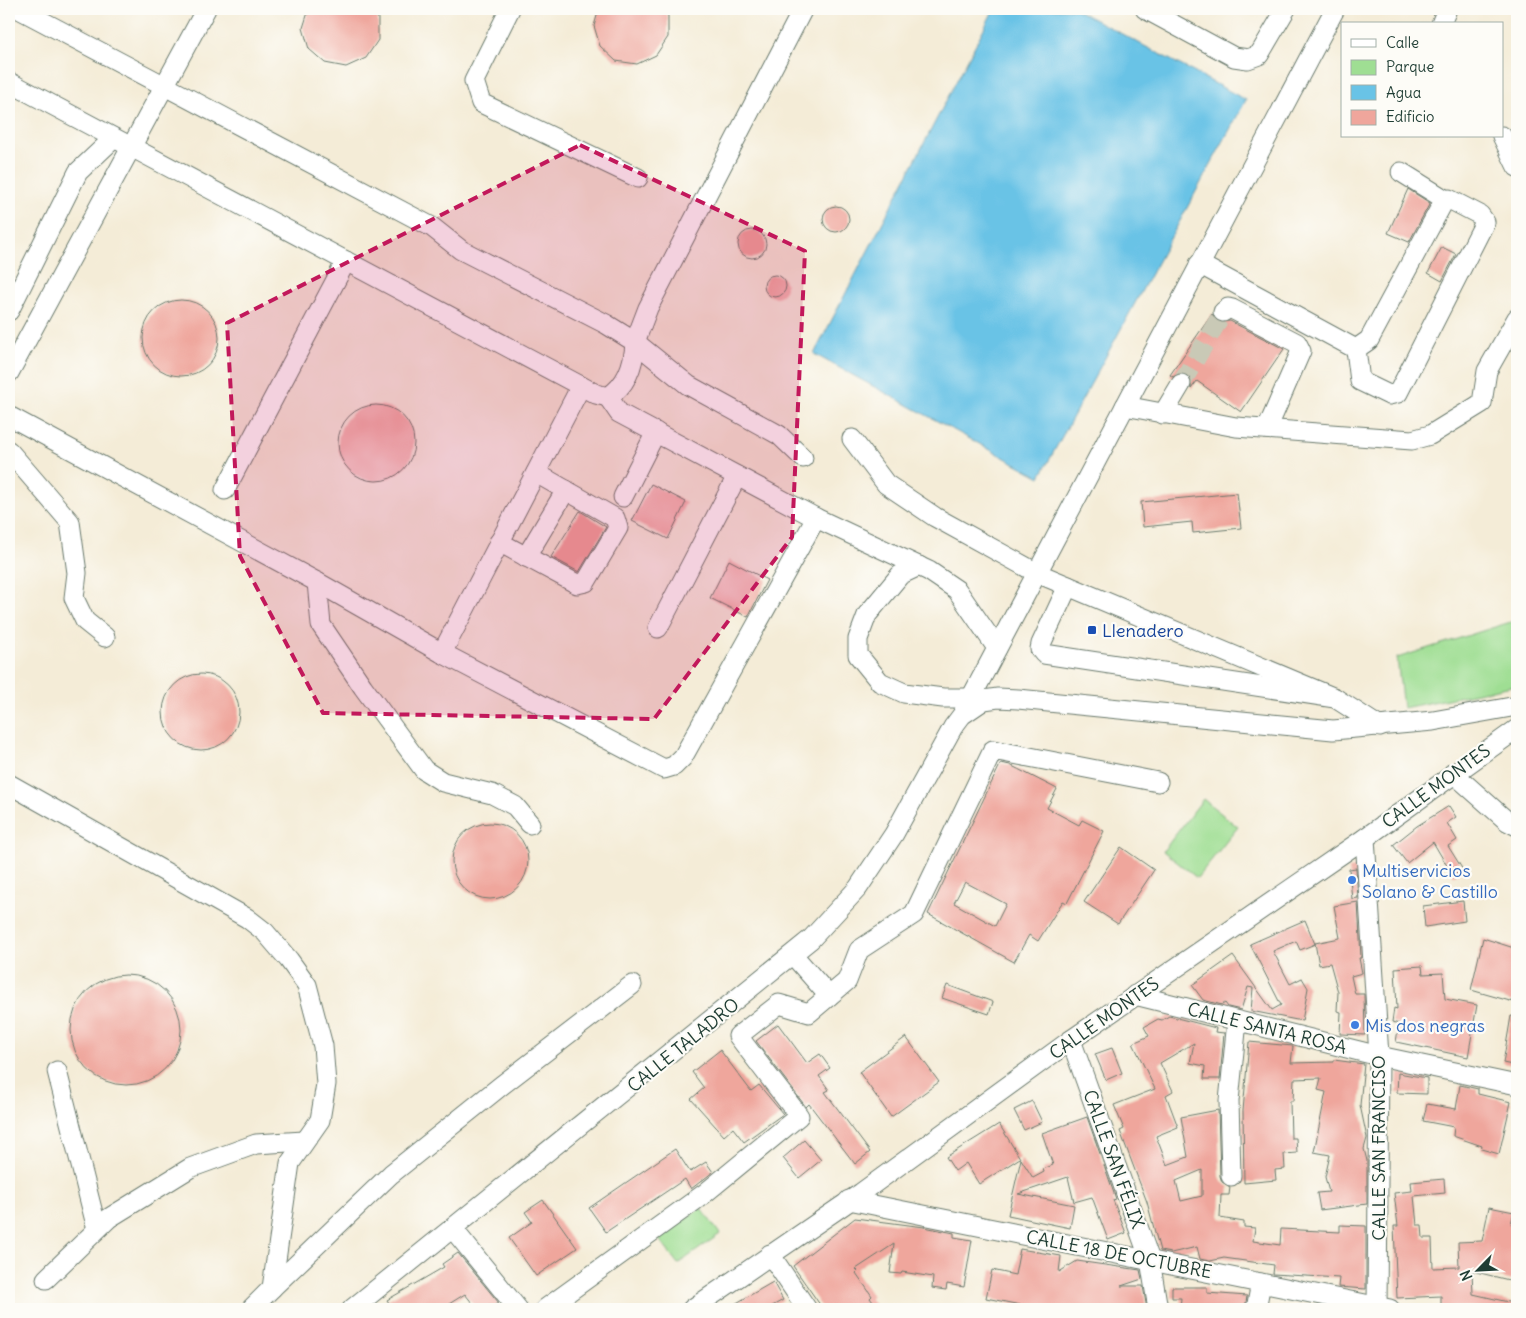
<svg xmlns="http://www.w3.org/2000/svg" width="1526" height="1318" font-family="Delius,sans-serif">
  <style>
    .green { fill: #9fde93; stroke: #5f8e64 }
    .water { fill: #69c3e6; stroke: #44808d }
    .building { fill: #efa69c; fill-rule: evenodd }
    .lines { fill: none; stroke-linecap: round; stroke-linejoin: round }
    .minor-tunnel { stroke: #c9c9b6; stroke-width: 19; stroke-dasharray: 19 9; stroke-linecap: butt }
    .minor-casing { stroke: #6a7a6d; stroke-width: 21 }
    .minor { stroke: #fff; stroke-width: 19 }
    .marked { fill: #c2185b; fill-opacity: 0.2; stroke: #c2185b; stroke-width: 4; stroke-dasharray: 10 6; stroke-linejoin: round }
    .transit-dot { fill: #1a4fb4; stroke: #fdfcf7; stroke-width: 2 }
    .shop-dot { fill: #3f7fe0; stroke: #fdfcf7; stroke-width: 2 }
    .labels { text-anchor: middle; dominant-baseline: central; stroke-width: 4.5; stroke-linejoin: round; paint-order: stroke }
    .transit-label { font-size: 18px; fill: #164399; stroke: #fdfcf7; text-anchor: start }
    .street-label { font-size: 18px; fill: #1f3d34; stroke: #fdfcf7 }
    .shop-label { font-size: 18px; fill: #366cbe; stroke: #fdfcf7; text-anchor: start }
  </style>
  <rect width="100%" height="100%" fill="#fdfcf7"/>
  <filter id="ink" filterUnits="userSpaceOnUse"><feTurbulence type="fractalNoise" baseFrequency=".02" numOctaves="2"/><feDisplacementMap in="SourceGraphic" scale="10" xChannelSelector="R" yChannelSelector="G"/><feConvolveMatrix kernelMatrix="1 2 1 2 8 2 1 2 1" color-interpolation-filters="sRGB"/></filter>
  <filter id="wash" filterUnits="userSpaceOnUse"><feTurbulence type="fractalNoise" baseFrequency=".0096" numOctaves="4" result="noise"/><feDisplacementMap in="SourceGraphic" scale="20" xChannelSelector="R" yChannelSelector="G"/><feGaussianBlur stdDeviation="1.12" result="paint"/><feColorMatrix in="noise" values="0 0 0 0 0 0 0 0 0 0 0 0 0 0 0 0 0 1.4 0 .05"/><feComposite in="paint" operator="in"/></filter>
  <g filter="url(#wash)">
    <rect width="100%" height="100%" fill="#f4ecd7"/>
    <g class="green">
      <path d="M1517,620V685L1403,708L1397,658Z"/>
      <path d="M1203,799L1238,827L1197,878L1163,851Z"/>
      <path d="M701,1208L720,1234L678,1264L658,1238Z"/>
    </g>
    <path class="water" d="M994,9H1075L1246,100L1040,477L814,354Z"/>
    <g id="blocks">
      <g class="building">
        <path d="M309,9H373L378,18V40L366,58L346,67L325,63L309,49L303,28Z"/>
        <path d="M599,9H663L668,16V37L656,55L637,64L616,61L600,46L594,26Z"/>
        <path d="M1408,189L1430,203L1409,242L1388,233Z"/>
        <circle cx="836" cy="219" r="13"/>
        <circle cx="752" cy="244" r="14"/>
        <path d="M1442,247L1456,254L1442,281L1428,273Z"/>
        <circle cx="775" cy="286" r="11"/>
        <circle cx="181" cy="338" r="38"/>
        <path d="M1212,314L1218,322L1230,321L1284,349L1241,412L1197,381L1191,389V379L1186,374L1181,373L1173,377L1170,375Z"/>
        <circle cx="376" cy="443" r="38"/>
        <path d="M651,484L686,502L668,539L632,521Z"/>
        <path d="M1237,493L1241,528L1193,533L1192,522L1143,527L1141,502Z"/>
        <path d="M580,511L606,527L579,572L551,557Z"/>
        <path d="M729,560L767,580L748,617L710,598Z"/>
        <circle cx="201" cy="712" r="38"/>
        <path d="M1001,763L1010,765L1057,789L1047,808L1079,825L1082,820L1104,831L1067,903L1063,901L1038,941L1029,935L1014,962L928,914ZM965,882L1006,904L995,926L954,903Z"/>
        <path d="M1449,806L1456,817L1447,823L1457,840L1448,846L1463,870L1453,876L1433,842L1407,863L1393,845L1417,826Z"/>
        <circle cx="490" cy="861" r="38"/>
        <path d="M1121,847L1154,870L1118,924L1084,902Z"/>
        <path d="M1356,868L1358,898L1352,899L1349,869Z"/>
        <path d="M1463,901L1465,921L1425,927L1423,906Z"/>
        <path d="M1358,902L1361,958H1359L1362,973L1351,976L1355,994H1364L1365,1035L1340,1034L1341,1012L1337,1011L1338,992L1330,963L1319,965L1315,943L1340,938L1334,906Z"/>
        <path d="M1305,920L1315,944L1300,950L1296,941L1273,951L1290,984L1302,978L1308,988L1302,1021L1251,1011L1253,988L1248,987L1241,1010L1228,1007L1225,1003L1222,1005L1203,1000L1192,985L1233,956L1272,1010L1281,1005L1250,944Z"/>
        <path d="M1483,938L1517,949V1003L1471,990Z"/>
        <path d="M1422,966L1423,974L1443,973L1445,999L1477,1005L1468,1057L1396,1042L1399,1024L1392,1022L1394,1008L1397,1009L1395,968Z"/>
        <circle cx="126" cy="1030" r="55"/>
        <path d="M947,985L993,1002L989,1014L942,998Z"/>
        <path d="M1169,1016L1216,1028L1215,1032L1224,1033L1220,1079H1204L1205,1066L1190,1063L1194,1043L1160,1063L1173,1091L1166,1095L1178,1127L1156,1136L1167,1165L1188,1157L1181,1117L1218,1110L1220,1176L1222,1182L1230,1187L1229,1195H1221L1220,1218L1244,1222V1227L1255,1228L1253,1241L1280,1245L1281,1229L1340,1232V1225L1366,1226V1289L1338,1287L1339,1278L1273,1274L1274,1265L1224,1258L1210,1261L1200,1259L1197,1247L1171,1253L1160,1251L1147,1202L1120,1131L1124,1129L1114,1105L1155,1089L1133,1043L1149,1036L1144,1027L1158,1019L1162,1020ZM1202,1170V1196L1181,1201L1176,1181Z"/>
        <path d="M1511,1016L1517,1017V1066L1503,1063Z"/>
        <path d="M778,1024L807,1063L820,1054L830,1068L819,1076L829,1090L825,1092L870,1152L855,1164L809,1104L806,1107L756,1041Z"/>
        <path d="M906,1037L939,1082L891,1117L859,1072Z"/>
        <path d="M1249,1042L1293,1046L1291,1063L1334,1062V1060L1364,1064L1360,1105L1367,1138L1364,1149L1367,1161V1204L1320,1210L1317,1193L1329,1192L1325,1177L1330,1155L1314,1152L1326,1092L1318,1090L1321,1078L1294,1079L1293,1101H1290L1291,1138H1296L1297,1153L1284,1154L1285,1169L1275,1170L1276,1180L1244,1183L1243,1111Z"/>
        <path d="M1112,1048L1122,1073L1106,1080L1095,1054Z"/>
        <path d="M720,1050L751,1091L759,1085L783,1114L744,1142L733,1128L724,1136L691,1099L704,1088L692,1072Z"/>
        <path d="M1398,1073L1427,1078V1094L1397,1093Z"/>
        <path d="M1460,1085L1478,1089V1094L1511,1102L1499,1154L1481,1149L1482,1146L1453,1136L1454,1127L1423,1121L1427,1104L1456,1109Z"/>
        <path d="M1032,1101L1042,1122L1024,1130L1014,1110Z"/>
        <path d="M1087,1117L1116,1199L1113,1200L1126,1233L1108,1240L1092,1197L1074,1202L1068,1177L1018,1194L1074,1205L1070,1228L1008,1215L1021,1159L1033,1178L1044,1172L1043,1169L1053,1165L1042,1133Z"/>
        <path d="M999,1124L1020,1158L979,1184L966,1163L955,1171L946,1157Z"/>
        <path d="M804,1140L821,1160L799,1178L783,1158Z"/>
        <path d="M675,1149L690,1172L706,1162L713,1172L691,1189L685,1179L606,1232L589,1208Z"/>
        <path d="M1444,1179L1445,1193L1414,1196L1417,1225H1422L1423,1238H1432L1433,1268L1459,1267L1458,1242L1482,1241L1489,1207L1514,1212L1511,1224L1517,1225V1282L1472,1271L1473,1294L1517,1304V1309H1474V1307L1441,1308V1296L1397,1298L1394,1226H1398L1394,1193L1412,1191L1411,1182Z"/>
        <path d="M543,1200L577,1248L536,1276L509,1238L532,1222L525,1212Z"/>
        <path d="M855,1218L924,1227L954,1233V1237L972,1240L964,1287L947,1284L946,1290L932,1288L933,1277L902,1272L901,1274L890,1273L894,1244L856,1269L858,1271L856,1273L872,1296L870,1298L878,1309H823L793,1266Z"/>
        <path d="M1020,1249L1061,1256L1059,1272L1077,1261L1140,1270L1142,1279L1121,1286H1143L1147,1309H1040L986,1298L992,1270L1015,1275Z"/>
        <path d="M458,1253L499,1303L490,1309H477L465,1294L441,1309H393L387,1300L444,1267L442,1264Z"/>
        <path d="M773,1282L783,1300L767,1309H726Z"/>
        <path d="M1172,1287H1207V1293L1247,1296L1245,1309H1180L1181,1298H1172Z"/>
      </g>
    </g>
  </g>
  <g filter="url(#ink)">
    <use href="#blocks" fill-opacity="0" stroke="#6a7a6d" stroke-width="1"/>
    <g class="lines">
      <path class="minor-tunnel" d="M1181,384L1223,312"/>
      <defs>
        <g id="minor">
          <path d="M19,9L432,227L461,250L606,324L635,342L648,308L803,9"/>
          <path d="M510,9L474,81L481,103L638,178"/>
          <path d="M1145,9L1234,57L1248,59L1259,55L1286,9"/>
          <path d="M1441,24L1447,9"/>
          <path d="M9,82L596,394L608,397C627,385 634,365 635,342"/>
          <path d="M1502,136L1517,167"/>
          <path d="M1401,172L1446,200"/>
          <path d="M1449,199L1480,215L1485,222L1398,393L1389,395L1360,381L1356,349L1369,340L1444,201Z"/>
          <path d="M1199,264L1356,349"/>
          <path d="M9,311L78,172L114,138"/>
          <path d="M1223,312L1228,308L1232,309L1297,343L1301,351L1267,429"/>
          <path d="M635,342L688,385L779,435L803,458"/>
          <path d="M9,373L206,9"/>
          <path d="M608,397L619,413L816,518L929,571L957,590L997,648"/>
          <path d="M1125,406L1236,427L1412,440L1430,435L1482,403L1487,371L1517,318"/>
          <path d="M1163,414L1181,384"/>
          <path d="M9,416L317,582L442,653L664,769L674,766L683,757L816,518"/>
          <path d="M852,439L886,484L935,517L1037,573L1335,698"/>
          <path d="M9,451L70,522L77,573L74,598L85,621L105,637"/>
          <path d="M225,490L346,261"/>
          <path d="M623,497L656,432"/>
          <path d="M499,542L577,584L586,582L618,528L615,518L536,473"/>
          <path d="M526,557L566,490"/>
          <path d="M919,566L900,575L867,615L858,639V655L880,682L904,693L943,698H970"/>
          <path d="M317,582L321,625L363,687L424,770L443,782L492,794L515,806L530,824"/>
          <path d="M1068,586L1041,644L1040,649L1044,654L1335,698L1380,727"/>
          <path d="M658,628L737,476"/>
          <path d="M442,653L581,386"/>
          <path d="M964,711L1335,9"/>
          <path d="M1453,773L1507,821L1517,826"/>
          <path d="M9,784L247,918L265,932L289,960L307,985L323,1046L326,1084L320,1120L290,1163L272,1288L251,1309"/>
          <path d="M1365,838L1379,1056L1377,1309"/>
          <path d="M793,955L829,996"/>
          <path d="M1135,995L1379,1056L1517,1085"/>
          <path d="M1071,1040L1150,1260L1158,1309"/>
          <path d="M57,1071L97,1229"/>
          <path d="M1231,1176L1229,1101L1237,1021"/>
          <path d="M849,1200L1390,1309"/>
          <path d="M453,1229L518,1309"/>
          <path d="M770,1254L807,1309"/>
          <path d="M46,1279L109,1218L190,1168L256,1144L304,1141"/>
          <path d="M272,1288L391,1174L502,1085L632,985"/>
          <path d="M352,1309L811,939L858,888L894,834L953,727L962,715L984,700L998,698L1018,699L1333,730L1433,721L1517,706"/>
          <path d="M545,1309L704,1194L799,1116L738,1036L779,1004L809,1013L847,981L859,950L914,914L993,750L1158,782"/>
          <path d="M692,1309L861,1193L1071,1040L1365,838L1517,729"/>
          <path d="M1256,1309L1261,1283"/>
        </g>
      </defs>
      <use href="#minor" class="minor-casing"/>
      <use href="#minor" class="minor"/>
    </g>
  </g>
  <path class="marked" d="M580,145L805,251L792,537L654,719L323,713L240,556L227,323Z"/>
  <rect class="transit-dot" x="1087" y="625" width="10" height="10" rx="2.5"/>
  <g class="shop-dot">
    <circle cx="1352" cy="880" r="5"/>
    <circle cx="1355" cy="1025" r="5"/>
  </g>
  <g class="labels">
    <g class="transit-label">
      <text x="1102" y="630">Llenadero</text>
    </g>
    <g class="street-label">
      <text transform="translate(1436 786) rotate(-36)">CALLE MONTES</text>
      <text transform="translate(1104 1018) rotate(-35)">CALLE MONTES</text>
      <text transform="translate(1267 1028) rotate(14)">CALLE SANTA ROSA</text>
      <text transform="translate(683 1045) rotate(-39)">CALLE TALADRO</text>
      <text transform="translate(1378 1148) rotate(-90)">CALLE SAN FRANCISO</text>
      <text transform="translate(1114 1159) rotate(70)">CALLE SAN FÉLIX</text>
      <text transform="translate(1119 1254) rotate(11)">CALLE 18 DE OCTUBRE</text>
    </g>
    <g class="shop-label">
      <text x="1362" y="870">Multiservicios<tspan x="1362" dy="21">Solano &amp; Castillo</tspan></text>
      <text x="1365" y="1025">Mis dos negras</text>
    </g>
  </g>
  <rect width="1526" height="1318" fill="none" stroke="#fdfcf7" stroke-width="30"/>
  <rect x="1341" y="22" width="162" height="115" fill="#fdfcf7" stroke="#a4b0a9"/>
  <rect x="1351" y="39" width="25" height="8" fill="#ffffff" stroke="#a4b0a9"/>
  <text x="1386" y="48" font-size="15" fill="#1f3d34">Calle</text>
  <rect x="1351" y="60" width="25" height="15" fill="#9fde93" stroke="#a4b0a9"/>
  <text x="1386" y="72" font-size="15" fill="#1f3d34">Parque</text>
  <rect x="1351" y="85" width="25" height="15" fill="#69c3e6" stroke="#a4b0a9"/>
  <text x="1386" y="98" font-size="15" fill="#1f3d34">Agua</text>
  <rect x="1351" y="110" width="25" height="15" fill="#efa69c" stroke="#a4b0a9"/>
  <text x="1386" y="122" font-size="15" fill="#1f3d34">Edificio</text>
  <g transform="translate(1478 1270) rotate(246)" stroke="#fdfcf7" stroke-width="4" paint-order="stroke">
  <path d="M0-4L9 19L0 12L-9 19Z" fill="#1f3d34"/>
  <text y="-8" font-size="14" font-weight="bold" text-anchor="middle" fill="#1f3d34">N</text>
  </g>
</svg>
